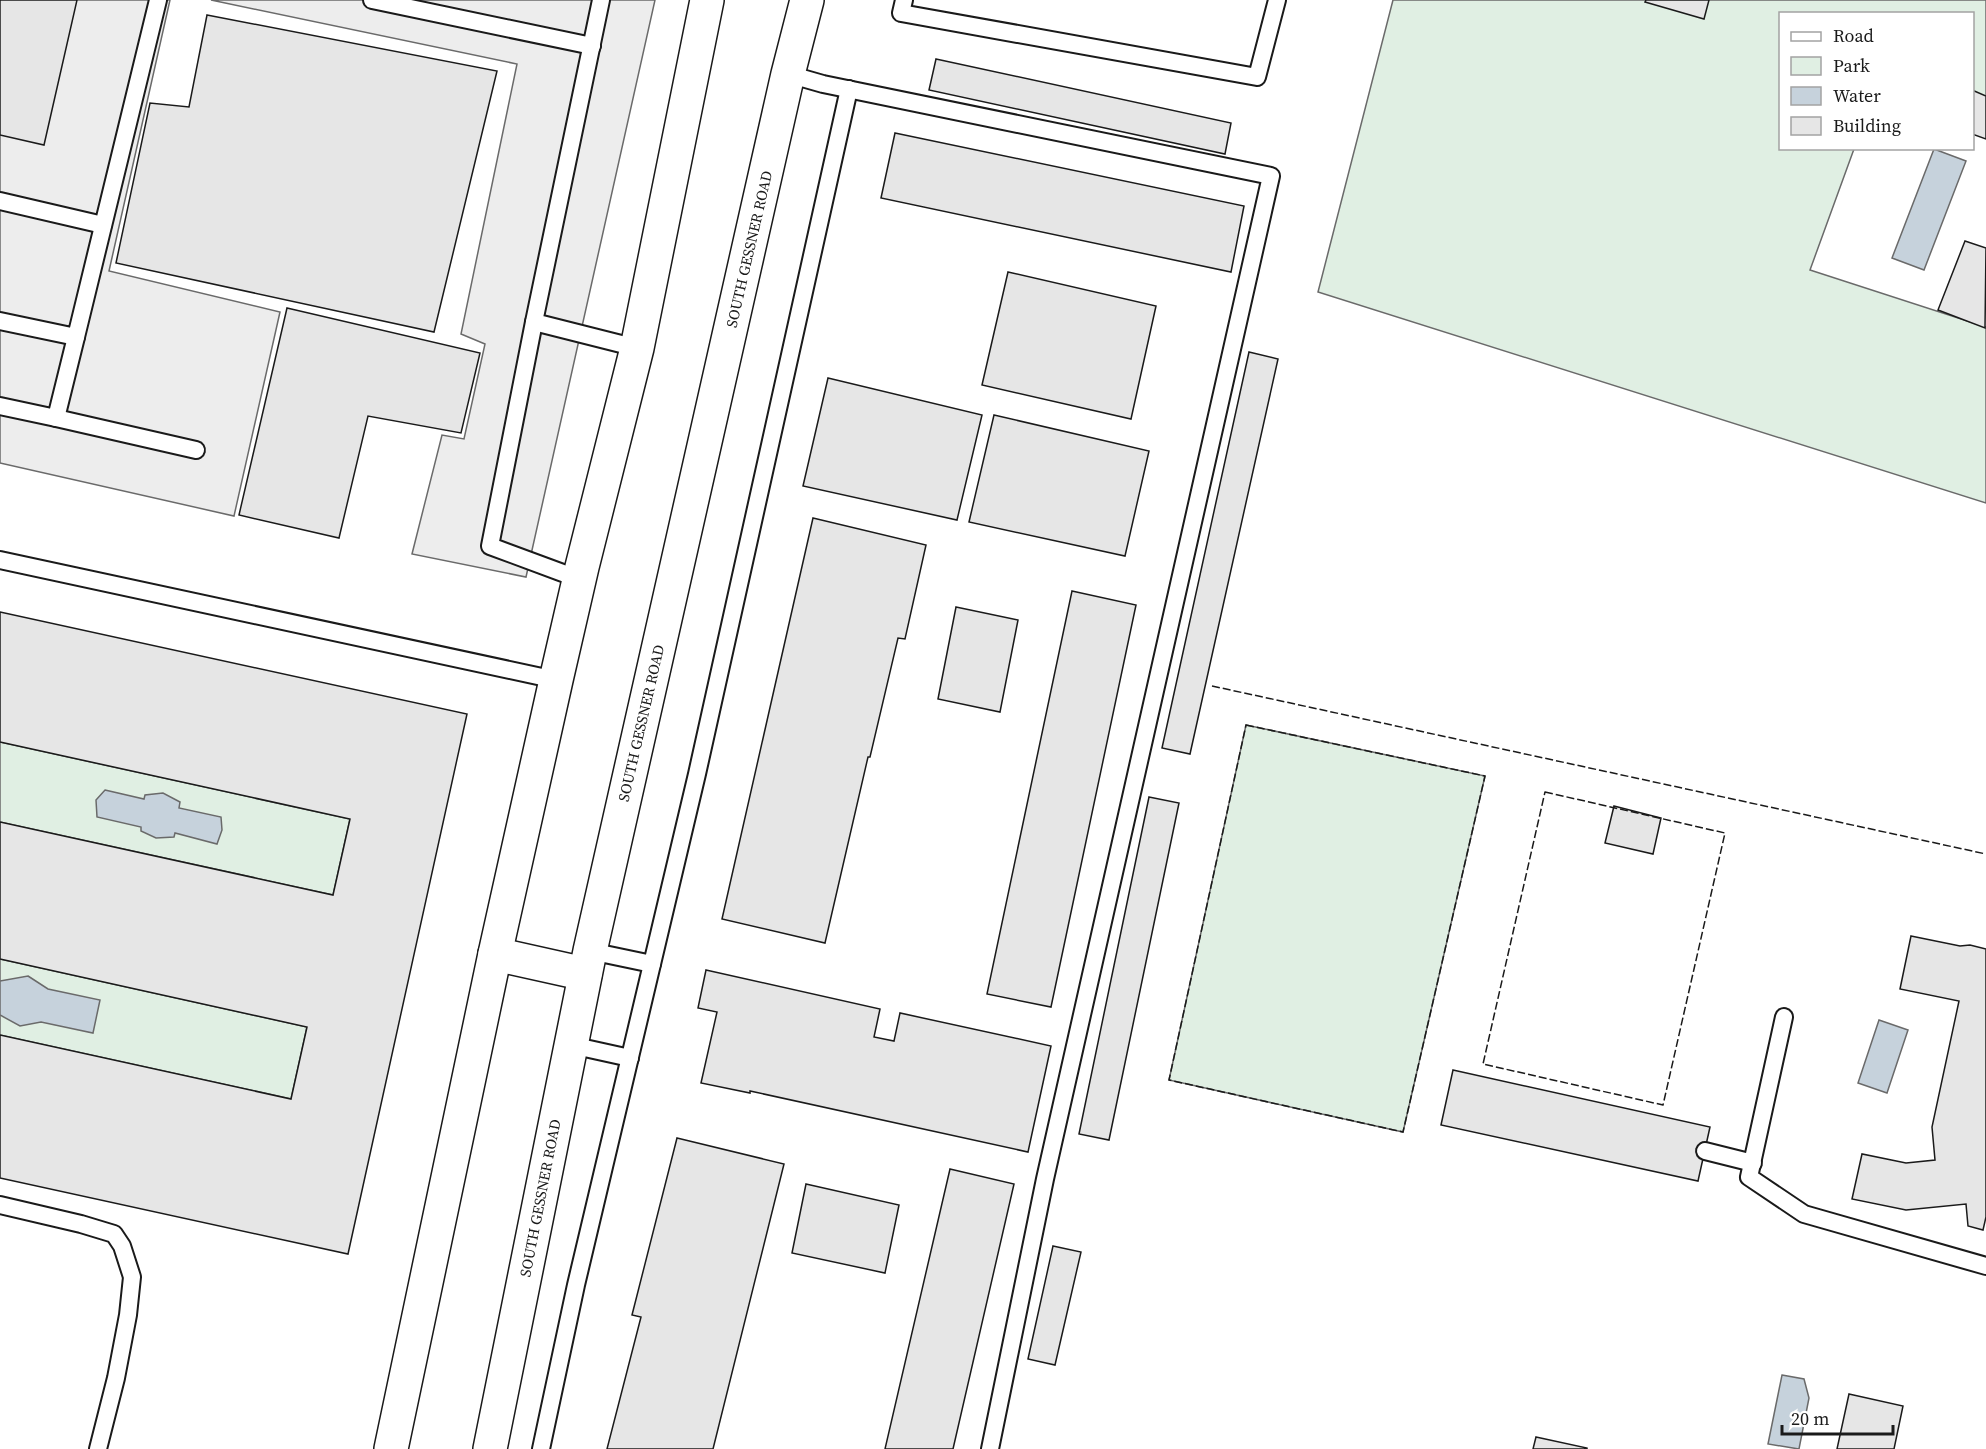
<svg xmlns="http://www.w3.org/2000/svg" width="1986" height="1449" font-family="'Source Serif 4',serif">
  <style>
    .green { fill: #e0efe3; stroke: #6a6a6a; stroke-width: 1.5 }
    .parking { fill: #ededed; stroke: #6a6a6a; stroke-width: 1.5 }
    .water { fill: #c6d2dc; stroke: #6a6a6a; stroke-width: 1.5 }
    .building { fill: #e6e6e6; stroke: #1a1a1a; stroke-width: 1.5 }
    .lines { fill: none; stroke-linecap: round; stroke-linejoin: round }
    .service-casing { stroke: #1a1a1a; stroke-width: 20 }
    .secondary-casing { stroke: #1a1a1a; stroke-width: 36 }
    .service { stroke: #fff; stroke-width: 16 }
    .secondary { stroke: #fff; stroke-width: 33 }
    .fence { stroke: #1a1a1a; stroke-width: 1.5; stroke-dasharray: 8 3; stroke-linecap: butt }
    .labels { text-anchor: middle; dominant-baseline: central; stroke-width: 4.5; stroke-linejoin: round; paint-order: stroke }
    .street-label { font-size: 15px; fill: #1a1a1a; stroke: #fff }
  </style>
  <rect width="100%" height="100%" fill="#fff"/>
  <g class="green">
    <path d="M1393,0H1986V118L1973,119L1972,14H1780V148L1854,149L1810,270L1986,327V503L1318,292Z"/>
    <path d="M1246,725L1485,776L1403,1132L1169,1080Z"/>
    <path d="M0,742L350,819L333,895L0,822Z"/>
    <path d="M0,959L307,1027L291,1099L0,1035Z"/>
  </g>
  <g class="parking">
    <path d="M0,0H170L109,271L280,312L234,516L0,463Z"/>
    <path d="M211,0H655L526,577L412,554L442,435L464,439L485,344L461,334L517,64Z"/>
  </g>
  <g class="water">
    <path d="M1934,149L1966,161L1924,270L1892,258Z"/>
    <path d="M105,790L144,799L145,795L163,793L180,802L179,808L221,817L222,830L217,844L175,833L174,837L156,838L141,831V827L97,817L96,800Z"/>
    <path d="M28,976L48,989L100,1000L93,1033L41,1022L20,1026L0,1015V981Z"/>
    <path d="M1879,1020L1908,1030L1887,1093L1858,1083Z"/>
    <path d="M1782,1375L1804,1379L1809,1398L1799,1449L1768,1444Z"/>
  </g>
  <g class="building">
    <path d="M0,0H77L44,145L0,135Z"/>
    <path d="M1646,0H1709L1704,19L1645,2Z"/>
    <path d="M207,15L497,71L434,332L116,263L150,103L189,107Z"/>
    <path d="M936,59L1231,123L1225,154L929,90Z"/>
    <path d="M1972,90L1986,96V139L1972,134Z"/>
    <path d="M895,133L1244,206L1231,272L881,198Z"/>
    <path d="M1965,241L1986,248L1985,328L1938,310Z"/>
    <path d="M1008,272L1156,306L1131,419L982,385Z"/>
    <path d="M287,308L480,353L461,433L368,416L339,538L239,515Z"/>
    <path d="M1249,352L1278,359L1190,754L1162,748Z"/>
    <path d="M828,378L982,415L957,520L803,486Z"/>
    <path d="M994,415L1149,451L1125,556L969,522Z"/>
    <path d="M813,518L926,545L905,639L898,638L870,757H868L825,943L722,919Z"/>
    <path d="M1072,591L1136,605L1051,1007L987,994Z"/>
    <path d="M956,607L1018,620L1000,712L938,699Z"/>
    <path d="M0,612L467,714L348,1254L0,1178V1035L291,1099L307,1027L0,959V822L333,895L350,819L0,742Z"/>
    <path d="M1149,797L1179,803L1109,1140L1079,1134Z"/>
    <path d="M1614,806L1661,818L1653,854L1605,843Z"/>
    <path d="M1911,936L1960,946L1970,945L1986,949V1217L1983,1230L1968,1226L1966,1204L1906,1210L1852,1199L1862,1154L1906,1163L1935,1160L1932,1127L1959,1001L1900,989Z"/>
    <path d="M706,970L880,1009L874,1037L894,1041L900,1013L1051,1046L1028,1152L750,1091V1093L701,1083L717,1012L698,1008Z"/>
    <path d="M1453,1070L1710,1127L1698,1181L1441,1125Z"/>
    <path d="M677,1138L784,1164L713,1449H607L641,1317L632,1315Z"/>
    <path d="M950,1169L1014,1184L953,1449H885Z"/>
    <path d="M806,1184L899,1205L885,1273L792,1253Z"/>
    <path d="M1053,1246L1081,1252L1055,1365L1028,1359Z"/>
    <path d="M1849,1394L1903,1406L1894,1449H1837Z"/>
    <path d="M1536,1437L1587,1448V1449H1533Z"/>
  </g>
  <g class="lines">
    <defs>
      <g id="service">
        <path d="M372,0L592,46"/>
        <path d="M601,0L534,322L637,348"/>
        <path d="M904,0L901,13L1257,77L1277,0"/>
        <path d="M788,74L823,84L1271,176L1045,1179L990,1449"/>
        <path d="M0,201L103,225"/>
        <path d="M0,321L76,337L158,0"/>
        <path d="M534,322L490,546L579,579"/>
        <path d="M0,406L56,418L76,337"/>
        <path d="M56,418L196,450"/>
        <path d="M0,560L556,680"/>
        <path d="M590,951L652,964"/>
        <path d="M1784,1017L1749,1177L1804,1214L1986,1266"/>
        <path d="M571,1045L630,1058"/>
        <path d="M1705,1151L1753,1163"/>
        <path d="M0,1205L81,1224L114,1234L122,1246L132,1277L128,1315L116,1378L98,1449"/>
        <path d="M541,1449L576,1285L697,774L849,89"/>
      </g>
      <g id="secondary">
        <path d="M495,954L585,974"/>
        <path d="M391,1449L495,954L556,680L582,567L637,348L707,0"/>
        <path d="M490,1449L590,951L788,74L807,0"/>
      </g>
    </defs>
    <use href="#service" class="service-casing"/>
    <use href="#secondary" class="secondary-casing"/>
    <use href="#service" class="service"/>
    <use href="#secondary" class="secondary"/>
    <g class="fence">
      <path d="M1212,686L1986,854"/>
      <path d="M1246,725L1485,776L1403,1132L1169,1080Z"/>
      <path d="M1545,792L1725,833L1663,1105L1483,1064Z"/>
    </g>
  </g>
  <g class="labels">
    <g class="street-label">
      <text transform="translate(749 249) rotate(-77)">SOUTH GESSNER ROAD</text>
      <text transform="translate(641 723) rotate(-77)">SOUTH GESSNER ROAD</text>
      <text transform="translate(540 1198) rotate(-79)">SOUTH GESSNER ROAD</text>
    </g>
  </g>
  <rect x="1779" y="12" width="195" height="138" fill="#ffffff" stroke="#a3a3a3" stroke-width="1.5"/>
  <rect x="1791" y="32" width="30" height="9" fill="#ffffff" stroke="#a3a3a3" stroke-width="1.5"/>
  <text x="1833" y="42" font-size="18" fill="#1a1a1a">Road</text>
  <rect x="1791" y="57" width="30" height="18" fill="#e0efe3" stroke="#a3a3a3" stroke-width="1.5"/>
  <text x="1833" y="72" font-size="18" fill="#1a1a1a">Park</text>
  <rect x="1791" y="87" width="30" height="18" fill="#c6d2dc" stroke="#a3a3a3" stroke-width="1.5"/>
  <text x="1833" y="102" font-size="18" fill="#1a1a1a">Water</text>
  <rect x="1791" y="117" width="30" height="18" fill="#e6e6e6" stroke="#a3a3a3" stroke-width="1.5"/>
  <text x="1833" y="132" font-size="18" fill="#1a1a1a">Building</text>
  <path d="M1782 1425v9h111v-9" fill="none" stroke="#1a1a1a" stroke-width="3"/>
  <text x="1791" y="1425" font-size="18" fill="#1a1a1a" stroke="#ffffff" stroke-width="4.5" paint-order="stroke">20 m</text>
</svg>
